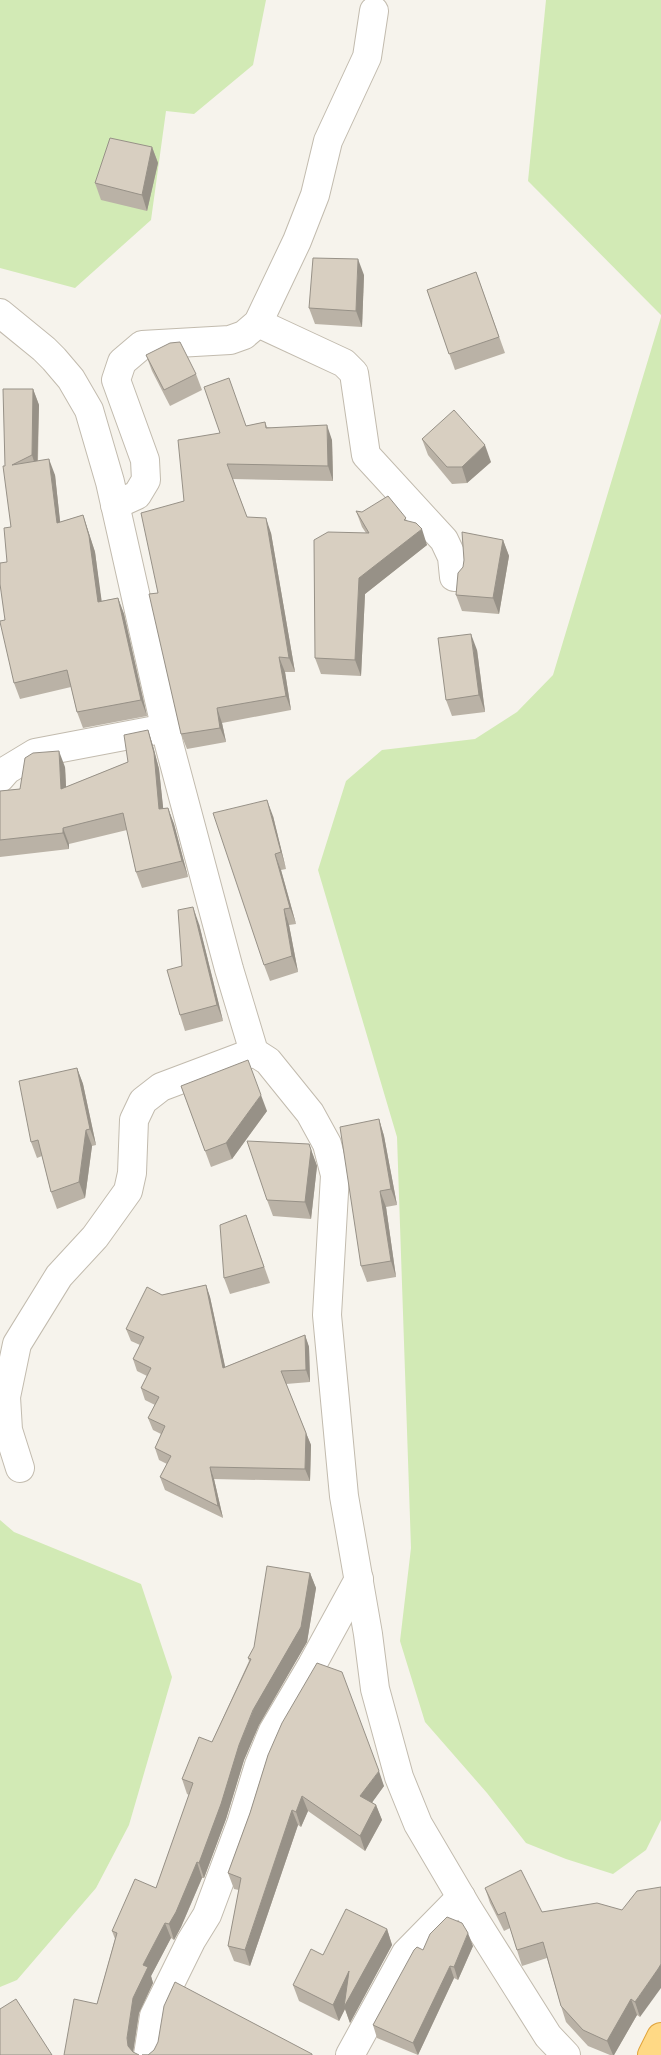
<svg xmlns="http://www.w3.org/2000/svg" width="661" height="2055" font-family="Roboto,sans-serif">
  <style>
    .green { fill: #d2eab5 }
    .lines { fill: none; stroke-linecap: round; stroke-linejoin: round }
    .minor-casing { stroke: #c2bbae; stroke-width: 30 }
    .trunk-casing { stroke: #e0a43c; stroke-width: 30 }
    .minor { stroke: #fff; stroke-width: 28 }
    .trunk { stroke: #ffd985; stroke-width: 28 }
    .wall { fill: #bab2a6 }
    .shaded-wall { fill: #979187 }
    .building { fill: #d8cfc1; stroke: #979187 }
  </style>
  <rect width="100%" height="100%" fill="#f6f3ec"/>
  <g class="green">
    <path d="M0,0H266L253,65L194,114L166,111L151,220L75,288L0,268Z"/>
    <path d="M546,0H661V315L528,181Z"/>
    <path d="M661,317V1820L646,1850L613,1874L566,1859L526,1843L487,1793L425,1722L400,1641L411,1548L397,1137L318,870L346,781L382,750L475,739L517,712L553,675Z"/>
    <path d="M0,1520L14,1532L141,1584L172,1677L129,1825L96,1888L17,1980L0,1987Z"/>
  </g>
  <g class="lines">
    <defs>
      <g id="minor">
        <path d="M0,313L44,349L54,359L71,379L89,410L110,482L169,744L229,969L254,1052L268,1061L310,1113L327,1144L335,1175L327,1315L344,1496L368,1634L375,1689L399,1777L418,1824L468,1909L548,2036L566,2055"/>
        <path d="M258,323L344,363L354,373L366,455L444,540L452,557L454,577"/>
        <path d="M115,505L137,495L146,480L145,460L116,380L122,362L142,345L230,340L244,335L258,323L297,241L315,195L328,141L367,57L374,11"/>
        <path d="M0,778L7,770L35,753L161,729"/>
        <path d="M20,1468L8,1430L6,1397L17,1344L59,1276L95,1237L128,1191L132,1173L134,1120L143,1101L161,1087L254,1052"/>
        <path d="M148,2055L154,2016L191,1941L207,1915L241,1824L259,1765L273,1731L312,1665L359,1579"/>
        <path d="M350,2055L406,1953L461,1897"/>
      </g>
      <path id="trunk" d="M652,2055L661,2037"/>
    </defs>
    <use href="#minor" class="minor-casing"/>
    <use href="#trunk" class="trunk-casing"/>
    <use href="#minor" class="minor"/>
    <use href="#trunk" class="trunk"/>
  </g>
  <g class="wall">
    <path d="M152,147L158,163L147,211L101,200L95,183Z"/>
    <path d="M476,272L505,353L455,370L427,290Z"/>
    <path d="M364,275L362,327L315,324L309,308Z"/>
    <path d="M146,355L196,374L202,390L170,406L152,371Z"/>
    <path d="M33,389L39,405L38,461L55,475L60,522L83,515L95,552L101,601L118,598L124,614L147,716L83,728L77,712L71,687L20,699L14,683L5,620L7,562L11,527L5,466Z"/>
    <path d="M265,422L267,427L332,440L333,481L233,479L247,517L271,533L295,672H285L291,710L222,723L226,742L187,749L181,734L158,593L184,501L220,433L246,426Z"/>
    <path d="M422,439L491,462L467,483L452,484L428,455Z"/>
    <path d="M356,511L406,521L427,545L365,594L361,676L321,674L315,658L366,533L362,527Z"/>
    <path d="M503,540L509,556L499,614L462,611L456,595Z"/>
    <path d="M477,650L485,712L452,716L446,700Z"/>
    <path d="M148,730L153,746L159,769L163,808H168L174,824L188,877L142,888L136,872L127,830L69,844V849L0,857V791L20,789L65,767L66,787L128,762Z"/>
    <path d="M273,816L286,869L281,870L296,924L289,925L298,972L270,981L264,965Z"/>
    <path d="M199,924L223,1021L185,1031L180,1015L182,966Z"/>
    <path d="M77,1068L83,1084L96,1145L92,1146L85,1198L57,1209L51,1192L42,1156L37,1158L31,1142Z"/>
    <path d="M181,1086L267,1111L232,1159L211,1167Z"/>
    <path d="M379,1119L384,1136L397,1205L386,1207L396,1277L367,1282L361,1266Z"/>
    <path d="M309,1144L317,1166L311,1219L273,1216L267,1200Z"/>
    <path d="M246,1215L270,1283L230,1294L224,1278Z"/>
    <path d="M206,1285L210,1297L225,1367L305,1335L309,1347L310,1382L286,1384L311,1445L310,1481L214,1479L223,1518L165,1490L160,1477L167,1464L159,1460L155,1448L161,1434L153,1430L148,1418L155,1405L145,1400L141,1388L147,1376L137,1371L133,1359L140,1345L131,1341L126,1329L162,1295Z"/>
    <path d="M310,1573L316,1588L307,1642L259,1725L244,1760L226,1819L204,1878H202L181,1927L174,1940L171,1938L151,1976L153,1983L139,2013L133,2052L64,2055L97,2004L115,1939L112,1931L156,1888L189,1795L187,1794L182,1779L212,1742L249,1661L248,1658Z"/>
    <path d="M268,1755L384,1786L372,1802L376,1805L382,1820L365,1851L308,1811L301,1827L298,1825L250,1966L234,1961L228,1946L239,1890L234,1889L228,1873L250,1813Z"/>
    <path d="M485,1888L542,1912L622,1910L640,2017L637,2015L614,2055H610L588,2046L566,2022L561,2006L547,1958L522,1966L510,1928L504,1931L490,1903Z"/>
    <path d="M387,1929L392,1945L350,2023L345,2009L339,2021L299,2001L293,1985L323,1955Z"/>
    <path d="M473,1946L458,1980L454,1978L418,2055L377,2038L373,2025L423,1950Z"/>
  </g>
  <g class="shaded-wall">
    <path d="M152,147L158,163L147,211L142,195Z"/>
    <path d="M358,259L364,275L362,327L356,311Z"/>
    <path d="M33,389L39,405L37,471L32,455Z"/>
    <path d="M327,425L332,440L333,481L328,466Z"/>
    <path d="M485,445L491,462L467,483L462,467Z"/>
    <path d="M49,459L55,475L62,539L57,523Z"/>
    <path d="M83,515L95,552L104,618L98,602Z"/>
    <path d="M266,518L271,533L295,672L289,658Z"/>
    <path d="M422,529L427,545L365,594L361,676L355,660L359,578Z"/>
    <path d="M503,540L509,556L499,614L493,598Z"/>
    <path d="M118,598L124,614L147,716L141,700Z"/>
    <path d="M471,634L477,650L485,712L479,695Z"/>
    <path d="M279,657L285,672L291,710L286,696Z"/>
    <path d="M217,708L222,723L226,742L220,728Z"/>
    <path d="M148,730L153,746L159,769L165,825L159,809Z"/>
    <path d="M59,751L65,767L67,805L61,789Z"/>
    <path d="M267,800L273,816L286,869L281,852Z"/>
    <path d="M168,808L174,824L188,877L182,861Z"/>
    <path d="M63,828L69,844V849L63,833Z"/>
    <path d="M275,854L281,870L296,924L290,908Z"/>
    <path d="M193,907L199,924L223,1021L217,1005Z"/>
    <path d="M284,909L289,925L298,972L292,956Z"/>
    <path d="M77,1068L83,1084L96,1145L90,1129Z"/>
    <path d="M261,1095L267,1111L232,1159L226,1143Z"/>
    <path d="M379,1119L384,1136L397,1205L391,1189Z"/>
    <path d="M86,1130L92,1146L85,1198L79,1182Z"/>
    <path d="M309,1144L317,1166L311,1219L305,1202Z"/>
    <path d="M380,1191L386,1207L396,1277L391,1261Z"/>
    <path d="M206,1285L210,1297L228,1380L223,1368Z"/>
    <path d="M305,1335L309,1347L310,1382L306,1370Z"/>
    <path d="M306,1433L311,1445L310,1481L305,1469Z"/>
    <path d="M210,1467L214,1479L223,1518L218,1506Z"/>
    <path d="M310,1573L316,1588L307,1642L259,1725L244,1760L226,1819L204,1878L199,1863L239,1745Z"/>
    <path d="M379,1771L384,1786L366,1811L360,1796Z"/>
    <path d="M302,1796L308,1811L301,1827L296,1812Z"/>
    <path d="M376,1805L382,1820L365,1851L360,1836Z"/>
    <path d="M292,1810L298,1825L250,1966L245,1950Z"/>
    <path d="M197,1862L202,1878L181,1927L174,1940L169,1924Z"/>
    <path d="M165,1923L171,1938L151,1976L153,1983L139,2013L133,2053L128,2046L127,2038L133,1998L143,1965Z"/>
    <path d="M387,1929L392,1945L350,2023L345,2009L339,2021L333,2005L349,1971Z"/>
    <path d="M468,1933L473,1946L458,1980L454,1967Z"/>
    <path d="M661,1964V1988L640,2017L635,2002Z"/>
    <path d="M450,1966L454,1978L418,2055L413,2043Z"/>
    <path d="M631,1999L637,2015L614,2055H613L607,2041Z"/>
  </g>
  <g class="building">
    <path d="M110,138L152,147L142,195L95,183Z"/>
    <path d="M313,258L358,259L356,311L309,308Z"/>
    <path d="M476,272L499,337L449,354L427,290Z"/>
    <path d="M180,342L196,374L164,390L146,355L170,343Z"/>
    <path d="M229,378L246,426L265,422L266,428L327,425L328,466L227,464L247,517L266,518L289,658L279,657L286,696L217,708L220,728L181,734L149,594L158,593L141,513L184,501L178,440L220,433L204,387Z"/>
    <path d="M3,389H33L32,455L12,465L49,459L57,523L83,515L89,536L98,602L118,598L141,700L77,712L67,670L14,683L0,622V621L5,620L0,584V563L7,562L4,528L11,527L3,466H5Z"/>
    <path d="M454,410L485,445L462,467H447L422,439Z"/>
    <path d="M388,496L406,518L404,520L416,523L422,529L359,578L355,660L315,658L314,540L328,532L369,533L356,511L362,512Z"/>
    <path d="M462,532L503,540L493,598L456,595L458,573L463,567L464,560Z"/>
    <path d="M471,634L479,695L446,700L438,638Z"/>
    <path d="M148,730L154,753L159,809L168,808L182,861L136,872L123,813L63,828V833L0,840V791L20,789L25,758L33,753L59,751L61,789L128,762L124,735Z"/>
    <path d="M267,800L281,852L275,854L290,908L284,909L292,956L264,965L213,813Z"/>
    <path d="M193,907L217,1005L180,1015L167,970L182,966L178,910Z"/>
    <path d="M248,1060L261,1095L226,1143L205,1151L181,1086Z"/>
    <path d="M77,1068L90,1129L86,1130L79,1182L51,1192L38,1140L31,1142L19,1081Z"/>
    <path d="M379,1119L391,1189L380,1191L391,1261L361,1266L340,1127Z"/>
    <path d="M247,1141L309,1144L311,1150L305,1202L267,1200Z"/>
    <path d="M246,1215L264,1267L224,1278L220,1225Z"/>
    <path d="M206,1285L223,1368L305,1335L306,1370L281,1371L306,1433L305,1469L210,1467L218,1506L160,1477L171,1456L155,1448L165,1426L148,1418L159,1397L141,1388L151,1368L133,1359L144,1337L126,1329L147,1287L162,1295Z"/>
    <path d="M267,1566L310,1573L301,1627L253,1710L239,1745L221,1804L199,1863L197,1862L176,1912L169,1924L165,1923L143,1965L148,1967L133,1998L127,2038L128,2046L133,2052L139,2055H64L74,1999L97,2004L117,1933L112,1931L135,1879L156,1888L193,1783L182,1779L199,1737L212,1742L251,1659L248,1658L254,1647Z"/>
    <path d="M317,1663L342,1672L379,1771L360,1796L376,1805L360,1836L302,1796L296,1812L292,1810L245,1950L228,1946L241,1878L228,1873L250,1813L268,1755L282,1723Z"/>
    <path d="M521,1870L542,1912L597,1903L622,1910L637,1891L661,1887V1964L658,1969L635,2002L631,1999L607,2041L583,2030L561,2006L543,1942L517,1950L505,1912L498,1915L485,1888Z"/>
    <path d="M346,1909L387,1929L344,2007L349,1971L333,2005L293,1985L311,1949L323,1955Z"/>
    <path d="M447,1917L462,1923L468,1933L454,1967L450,1966L413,2043L373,2025L414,1950L417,1947L423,1950L430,1934Z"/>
    <path d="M175,1982L312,2054V2055H142H148L154,2050L158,2042L164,2006Z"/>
    <path d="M16,1999L52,2055H0V2009Z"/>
  </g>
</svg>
